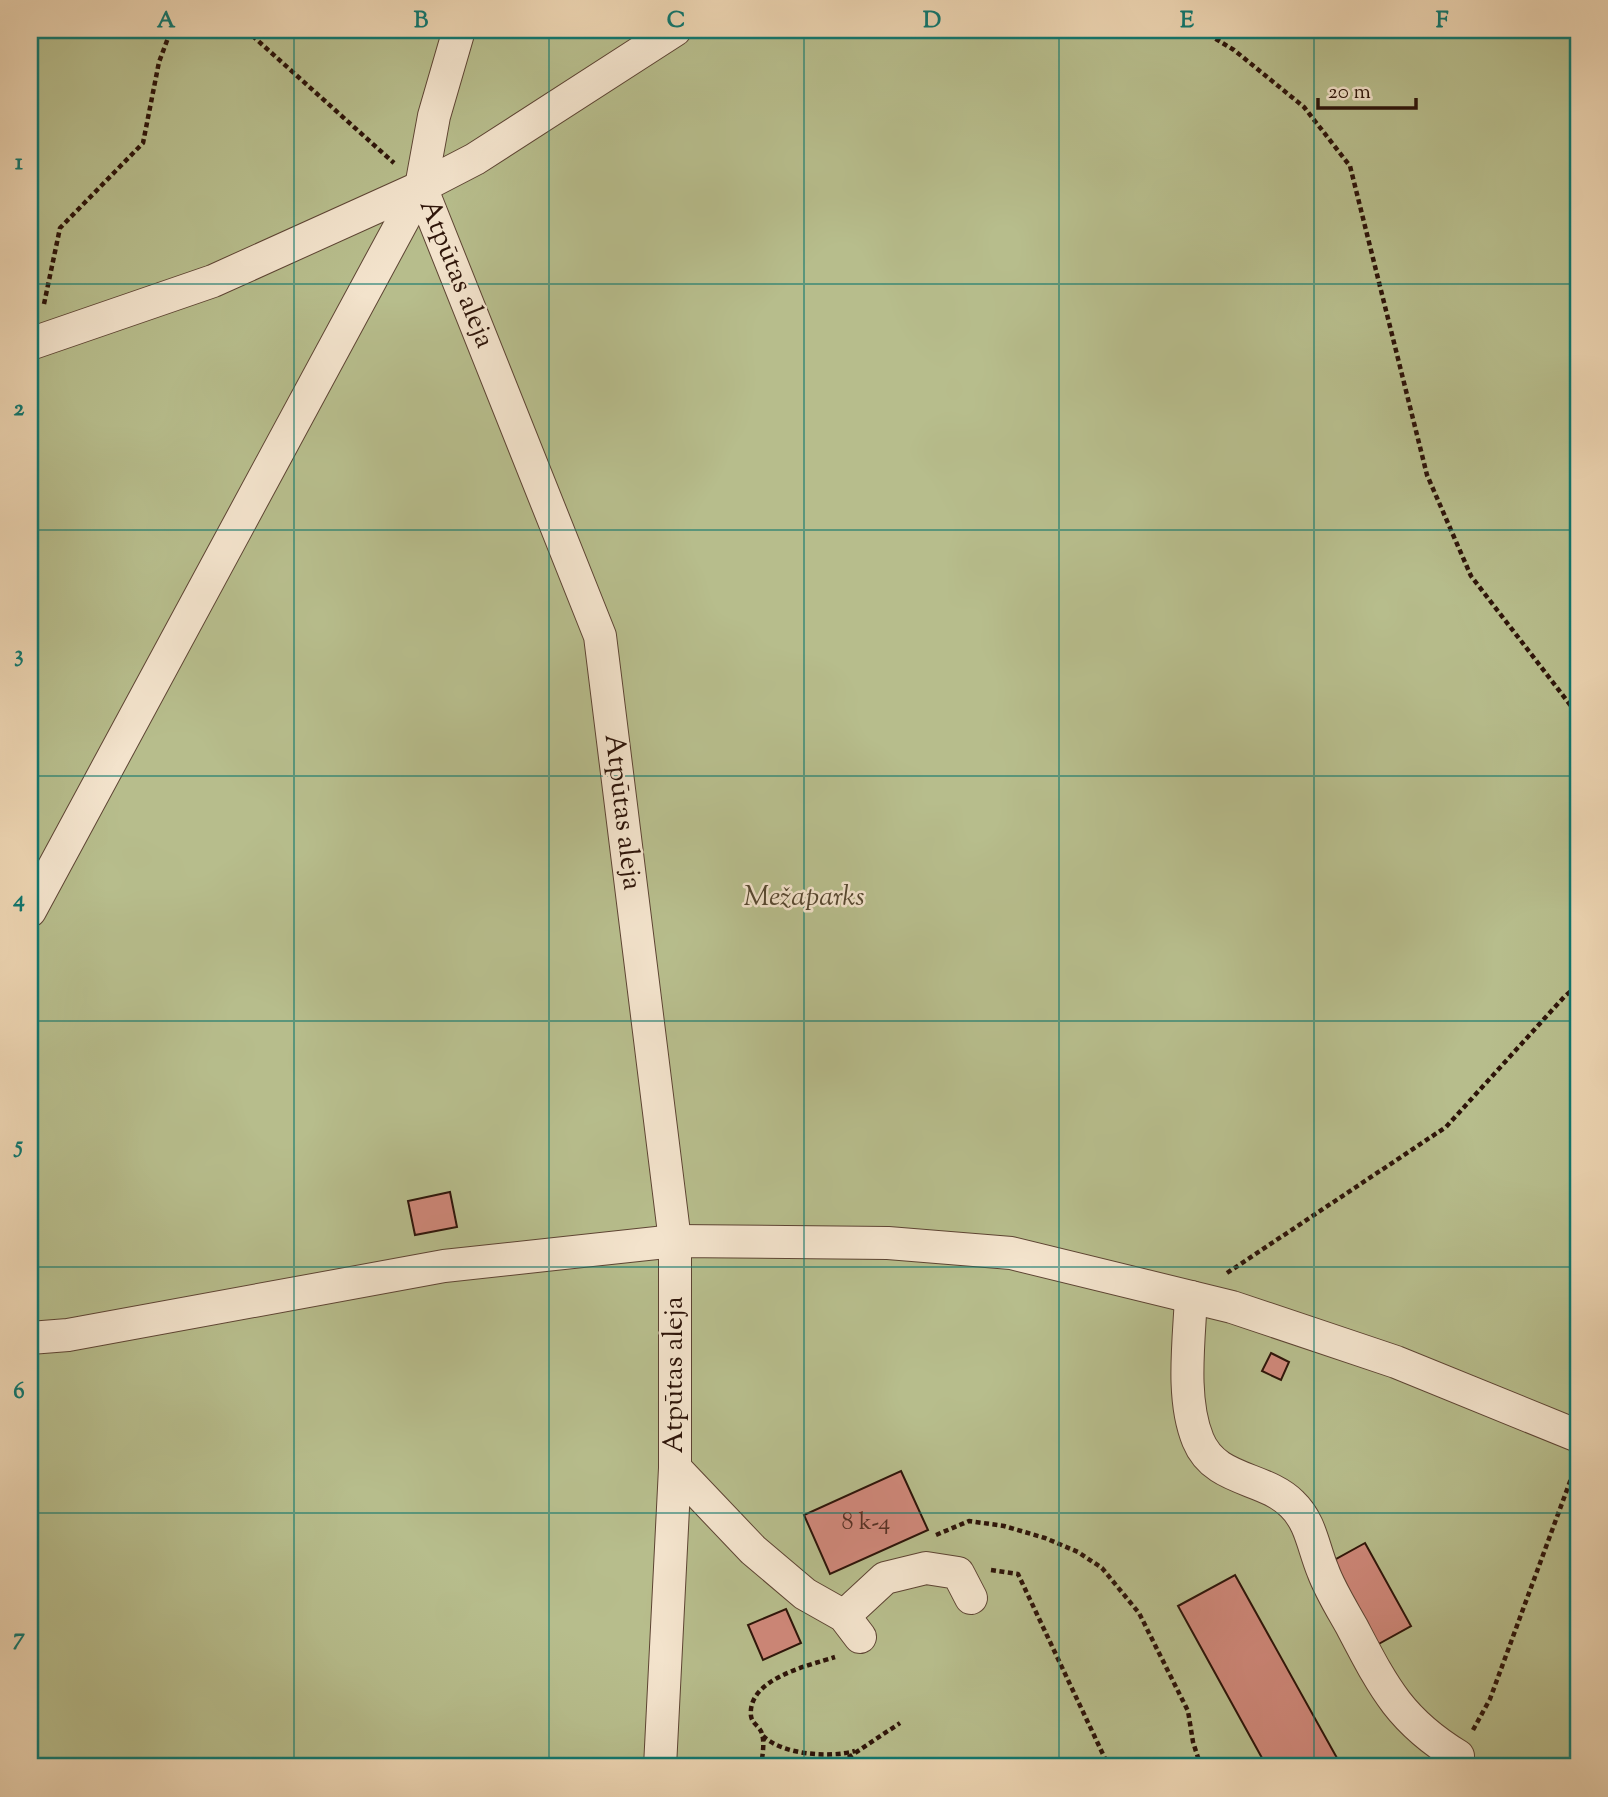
<svg xmlns="http://www.w3.org/2000/svg" width="1608" height="1797" font-family="'Sorts Mill Goudy',serif">
  <style>
    .green { fill: #b7bd8c; stroke: #72684a; stroke-width: 2 }
    .building { fill: #cf887a; stroke: #2d1409; stroke-width: 2 }
    .lines { fill: none; stroke-linecap: round; stroke-linejoin: round }
    .minor-casing { stroke: #5d4433; stroke-width: 34 }
    .path { stroke: #2d1409; stroke-width: 4.5; stroke-dasharray: 5 3.5; stroke-linecap: butt }
    .minor { stroke: #f3e3cc; stroke-width: 32 }
    .grid { fill: none; stroke: #0f766e; stroke-width: 2; stroke-opacity: 0.55 }
    .labels { text-anchor: middle; dominant-baseline: central; stroke-width: 5; stroke-linejoin: round; paint-order: stroke }
    .number-label { font-size: 24px; fill: #563125 }
    .street-label { font-size: 28px; fill: #2d1409; stroke: #f3e3cc }
    .park-label { font-size: 28px; font-style: italic; fill: #564730; stroke: #f3e3cc }
    .neatline { fill: none; stroke: #0f766e; stroke-width: 2.5 }
    .grid-label { font-size: 23px; text-anchor: middle; font-weight: bold; fill: #0f766e }
  </style>
  <rect width="100%" height="100%" fill="#ecd4b1"/>
  <filter id="stains"><feTurbulence type="fractalNoise" baseFrequency=".00286" numOctaves="4"/><feColorMatrix values="0 0 0 0 .2 0 0 0 0 .09 0 0 0 0 .02 0 0 0 .5 -.17"/></filter>
  <radialGradient id="worn" r=".72"><stop offset=".6" stop-color="#630" stop-opacity="0"/><stop offset="1" stop-color="#630" stop-opacity=".3"/></radialGradient>
  <rect class="green" x="30" y="30" width="1548" height="1737"/>
  <g class="building">
    <path d="M450,1192L457,1227L415,1235L408,1201Z"/>
    <path d="M1271,1353L1289,1362L1281,1380L1262,1371Z"/>
    <path d="M901,1471L928,1530L830,1574L804,1515Z"/>
    <path d="M1365,1543L1411,1626L1375,1646L1329,1563Z"/>
    <path d="M1235,1575L1342,1767H1267L1204,1653L1178,1606Z"/>
    <path d="M786,1609L801,1643L763,1660L748,1625Z"/>
  </g>
  <g class="lines">
    <defs>
      <g id="minor">
        <path d="M421,187L600,636L675,1241V1468L660,1767"/>
        <path d="M30,344L213,281L421,187L475,159L675,30"/>
        <path d="M30,911L421,187L434,116L459,30"/>
        <path d="M1191,1297C1189,1341 1181,1399 1198,1440C1215,1482 1264,1476 1292,1504C1311,1522 1313,1547 1323,1571C1330,1590 1342,1609 1352,1627C1383,1686 1399,1720 1458,1756"/>
        <path d="M30,1338L68,1335L444,1266L675,1241L888,1243L1011,1253L1232,1307L1396,1362L1578,1436"/>
        <path d="M675,1468L753,1550L805,1594L844,1616L860,1637"/>
        <path d="M844,1616L885,1578L926,1568L958,1573L971,1598"/>
      </g>
    </defs>
    <use href="#minor" class="minor-casing"/>
    <g class="path">
      <path d="M246,30L394,163"/>
      <path d="M1081,30L1119,35L1177,30"/>
      <path d="M1201,30L1234,50L1304,107L1350,166L1427,475L1471,576L1578,715"/>
      <path d="M44,304L60,228L143,143L159,62L171,30"/>
      <path d="M1227,1273L1446,1127L1564,997L1578,985"/>
      <path d="M936,1535L969,1521L1004,1526L1045,1538L1078,1552L1102,1568L1139,1613L1188,1711L1193,1742L1201,1767"/>
      <path d="M991,1570L1018,1574L1109,1767"/>
      <path d="M1473,1730L1490,1699L1575,1468"/>
      <path d="M763,1736C783,1755 830,1758 855,1751"/>
      <path d="M761,1767C762,1757 765,1744 762,1734C760,1726 752,1724 751,1716C747,1679 807,1666 835,1657"/>
      <path d="M834,1767L900,1723"/>
    </g>
    <use href="#minor" class="minor"/>
  </g>
  <path class="grid" d="M294,30V1767M549,30V1767M804,30V1767M1059,30V1767M1314,30V1767M30,284H1578M30,530H1578M30,776H1578M30,1021H1578M30,1267H1578M30,1513H1578"/>
  <g class="labels">
    <g class="number-label">
      <text x="866" y="1523">8 k-4</text>
    </g>
    <g class="street-label">
      <text transform="translate(456 274) rotate(68)">Atpūtas aleja</text>
      <text transform="translate(622 812) rotate(83)">Atpūtas aleja</text>
      <text transform="translate(675 1375) rotate(-90)">Atpūtas aleja</text>
    </g>
    <g class="park-label">
      <text x="804" y="898">Mežaparks</text>
    </g>
  </g>
  <rect width="1608" height="1797" fill="none" stroke="#ecd4b1" stroke-width="77"/>
  <path d="M1318 98v10h98v-10" fill="none" stroke="#2d1409" stroke-width="3.5"/>
  <text x="1328" y="98" font-size="21" fill="#2d1409" stroke="#f3e3cc" stroke-width="5" paint-order="stroke">20 m</text>
  <rect x="38" y="38" width="1532" height="1720" class="neatline"/>
  <g class="grid-label">
    <text x="166" y="27">A</text>
    <text x="421" y="27">B</text>
    <text x="676" y="27">C</text>
    <text x="932" y="27">D</text>
    <text x="1187" y="27">E</text>
    <text x="1442" y="27">F</text>
    <text x="19" y="169">1</text>
    <text x="19" y="415">2</text>
    <text x="19" y="661">3</text>
    <text x="19" y="906">4</text>
    <text x="19" y="1152">5</text>
    <text x="19" y="1398">6</text>
    <text x="19" y="1644">7</text>
  </g>
  <rect width="100%" height="100%" filter="url(#stains)"/>
  <rect width="100%" height="100%" fill="url(#worn)"/>
</svg>
